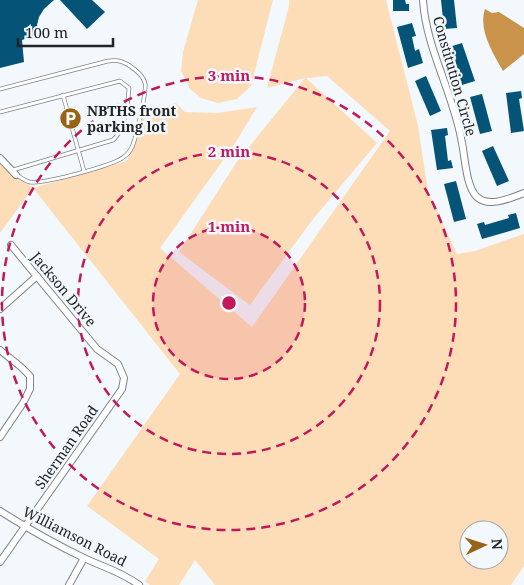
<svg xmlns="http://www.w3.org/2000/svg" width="524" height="585" font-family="'Noto Serif',serif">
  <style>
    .green { fill: #fdddb7; fill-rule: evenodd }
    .water { fill: #c9934c }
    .building { fill: #055376 }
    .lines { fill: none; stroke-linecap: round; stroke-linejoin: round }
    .service-casing { stroke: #7e8386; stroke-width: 4.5 }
    .minor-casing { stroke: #7e8386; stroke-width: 8 }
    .service { stroke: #fff; stroke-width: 3 }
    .minor { stroke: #fff; stroke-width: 6 }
    .ring { fill: none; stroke: #c2185b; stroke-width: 2.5; stroke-dasharray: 9 6 }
    .labels { text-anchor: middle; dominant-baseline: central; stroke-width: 5; stroke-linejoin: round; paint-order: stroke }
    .street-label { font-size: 14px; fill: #222426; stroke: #f2f8fc }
    .poi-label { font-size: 14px; font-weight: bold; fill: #222426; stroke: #f2f8fc; text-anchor: start }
    .centre { fill: #c2185b; stroke: #f2f8fc; stroke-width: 2.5 }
    .ring-label { font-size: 15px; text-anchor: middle; font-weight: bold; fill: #c2185b; stroke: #f2f8fc; stroke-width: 5; stroke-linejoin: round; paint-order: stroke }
  </style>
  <rect width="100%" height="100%" fill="#f2f8fc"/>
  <g class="green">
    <path d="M198,0H273L251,86L237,99L218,103L201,98L190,89L181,71L183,52Z"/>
    <path d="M289,0H386L418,126L428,191L457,254L475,251L524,234V566L511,585H215L195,560L179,585H150L145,581L159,559L87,506L180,374L33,188L0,233V155L33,188L127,161L144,113L176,103L185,112L217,113L257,107L234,145L160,248L252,327L390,131L327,76L306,78L377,143L313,219L250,305L179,252L236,163L305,78L267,88L289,6ZM469,530H499V560H469Z"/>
  </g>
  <path class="water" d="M485,9L492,13L499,12L524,28V54L503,71C493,53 478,30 485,9Z"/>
  <g class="building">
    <path d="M0,0H54L44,9L39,17L37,25L38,35L22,40L24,62L0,68Z"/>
    <path d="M60,0H92L105,12L87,29Z"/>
    <path d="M393,0H405L406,4H409V11H393Z"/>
    <path d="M441,0H454L457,28L444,29Z"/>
    <path d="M412,23L416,36L412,37L415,51L419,49L423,63L408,68L397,27Z"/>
    <path d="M462,43L475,81L462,85L449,47Z"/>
    <path d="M426,76L441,111L430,116L415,81Z"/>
    <path d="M521,91L522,98L519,99L524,131L511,133L506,93Z"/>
    <path d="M482,94L492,131L480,134L470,97Z"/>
    <path d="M447,128L448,135L445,136L448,161L451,160L453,168L437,170L431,130Z"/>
    <path d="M493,146L509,181L497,186L482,151Z"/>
    <path d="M456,181L466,219L454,222L444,184Z"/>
    <path d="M516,213L520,228L482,239L477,224L484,222L485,225L509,218L508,215Z"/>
  </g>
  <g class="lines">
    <defs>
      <g id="service">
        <path d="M0,89L108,61C111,61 116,60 119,61C128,63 143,74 145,83C147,91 136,138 132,147C131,149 128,154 125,156C116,165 44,184 30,182C25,181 21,178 17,175"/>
        <path d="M63,95L84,171"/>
        <path d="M0,112L120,81L129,88C128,103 125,130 113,140L13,170"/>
      </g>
      <g id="minor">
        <path d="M423,0C426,49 454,94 462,143C465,157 466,187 477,197C489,208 511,198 524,193"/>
        <path d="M0,158L16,175"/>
        <path d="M0,309L37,276"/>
        <path d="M0,350L21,367L30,376V389L23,403L0,437"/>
        <path d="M0,511C27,528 55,544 84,558C103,567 122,572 139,585"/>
        <path d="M0,562L122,389L124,378L118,364L97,349L11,245"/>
        <path d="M69,585L84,558"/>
      </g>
    </defs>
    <use href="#service" class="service-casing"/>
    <use href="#minor" class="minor-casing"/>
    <use href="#service" class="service"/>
    <use href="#minor" class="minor"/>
  </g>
  <circle cx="229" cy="303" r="76" fill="#c2185b" fill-opacity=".12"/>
  <g class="ring">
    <circle cx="229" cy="303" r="76"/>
    <circle cx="229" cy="303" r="151"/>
    <circle cx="229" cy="303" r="227"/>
  </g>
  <defs>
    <symbol id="parking-disc" viewBox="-11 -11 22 22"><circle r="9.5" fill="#966317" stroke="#f2f8fc"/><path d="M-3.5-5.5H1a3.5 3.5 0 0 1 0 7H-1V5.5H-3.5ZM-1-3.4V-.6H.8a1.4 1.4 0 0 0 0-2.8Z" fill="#fff"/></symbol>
  </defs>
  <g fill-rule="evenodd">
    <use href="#parking-disc" x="58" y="106" width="25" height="25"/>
  </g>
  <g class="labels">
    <g class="street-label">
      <text transform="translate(455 76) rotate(74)">Constitution Circle</text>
      <text transform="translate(64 289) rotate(50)">Jackson Drive</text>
      <text transform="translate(66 447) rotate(-55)">Sherman Road</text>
      <text transform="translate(75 536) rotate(27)">Williamson Road</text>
    </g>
    <g class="poi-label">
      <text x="87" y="110">NBTHS front<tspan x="87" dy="16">parking lot</tspan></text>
    </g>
  </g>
  <circle cx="229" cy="303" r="8" class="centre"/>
  <g class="ring-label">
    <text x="229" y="81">3 min</text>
    <text x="229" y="157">2 min</text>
    <text x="229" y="232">1 min</text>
  </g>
  <g transform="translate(484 545) rotate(86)"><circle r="24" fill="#f2f8fc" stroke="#9fa3a6"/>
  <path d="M0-4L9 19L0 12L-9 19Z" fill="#966317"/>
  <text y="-8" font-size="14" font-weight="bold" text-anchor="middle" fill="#222426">N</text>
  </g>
  <path d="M18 38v8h95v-8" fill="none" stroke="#222426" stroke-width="2.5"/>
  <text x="25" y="38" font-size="15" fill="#222426" stroke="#f2f8fc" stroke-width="4" paint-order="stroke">100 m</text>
</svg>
